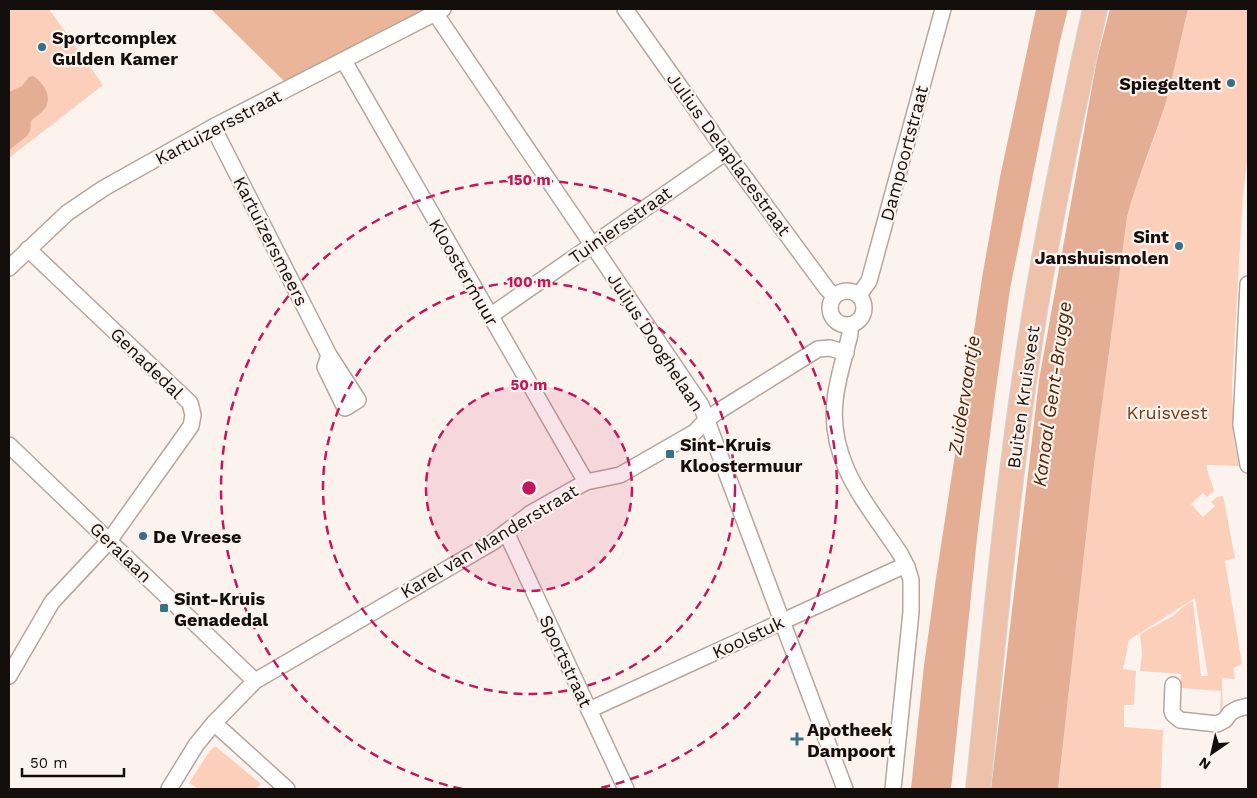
<svg xmlns="http://www.w3.org/2000/svg" width="1257" height="798" font-family="'Work Sans',sans-serif">
  <style>
    .green { fill: #fbcfb9 }
    .forest { fill: #ebb59a }
    .water { fill: #e3ae93 }
    .lines { fill: none; stroke-linecap: round; stroke-linejoin: round }
    .minor-casing { stroke: #b5a69e; stroke-width: 18 }
    .primary-casing { stroke: #d5d4d3; stroke-width: 26 }
    .minor { stroke: #fff; stroke-width: 15 }
    .primary { stroke: #eec2aa; stroke-width: 24 }
    .ring { fill: none; stroke: #c2185b; stroke-width: 2.5; stroke-dasharray: 9 6 }
    .poi-dot { fill: #367089; stroke: #fdf3ee; stroke-width: 2 }
    .labels { text-anchor: middle; dominant-baseline: central; stroke-width: 4.5; stroke-linejoin: round; paint-order: stroke }
    .poi-label { font-size: 18px; font-weight: bold; fill: #140f0c; stroke: #fdf3ee; text-anchor: start }
    .street-label { font-size: 18px; fill: #140f0c; stroke: #fdf3ee }
    .park-label { font-size: 18px; fill: #76370d; stroke: #fdf3ee }
    .water-label { font-size: 19px; font-style: italic; fill: #542405; stroke: #fdf3ee }
    .centre { fill: #c2185b; stroke: #fdf3ee; stroke-width: 2.5 }
    .ring-label { font-size: 15px; text-anchor: middle; font-weight: bold; fill: #c2185b; stroke: #fdf3ee; stroke-width: 4.5; stroke-linejoin: round; paint-order: stroke }
  </style>
  <rect width="100%" height="100%" fill="#fdf3ee"/>
  <g class="green">
    <path d="M9,9H49L103,85L9,158Z"/>
    <path d="M1188,9H1248V153L1243,195L1232,385L1234,440L1239,466L1207,465C1207,475 1212,481 1214,491L1207,497L1203,493L1191,504L1203,517L1215,506L1211,502L1217,497L1223,496L1235,558L1225,561L1242,664L1233,668L1235,679L1222,678L1223,715L1210,719L1211,715H1220L1221,691L1180,688L1181,674L1140,671L1142,653L1140,634L1173,616L1184,606L1193,601L1201,676H1208L1195,598L1129,640L1123,669L1136,671L1134,705H1124V727L1163,730L1161,789H1058L1094,465L1127,217C1137,179 1154,143 1165,105C1174,74 1180,41 1188,9Z"/>
    <path d="M215,746L261,784L256,789H199L189,783L209,752Z"/>
  </g>
  <path class="forest" d="M211,9H427L287,84Z"/>
  <g class="water">
    <path d="M1036,9H1068L1060,41L1010,289L995,396L978,529L951,789H911L924,666L936,578L983,272L1000,177Z"/>
    <path d="M1110,9H1188C1180,41 1174,74 1165,105C1153,143 1137,179 1127,217L1094,465L1058,789H991L1039,380L1097,59Z"/>
    <path d="M33,76C43,82 52,96 46,107C42,113 36,116 31,121L30,131L27,136L9,150V92L22,86L29,77Z"/>
  </g>
  <g class="lines">
    <defs>
      <g id="minor">
        <path d="M625,9L726,152L827,289L834,296"/>
        <path d="M435,13L701,405L845,789"/>
        <path d="M344,61L586,482"/>
        <path d="M213,127L329,355L325,367L345,408L358,400L329,355"/>
        <path d="M9,268L67,213L104,188L213,127L443,9"/>
        <path d="M1248,284L1241,425L1248,465"/>
        <circle cx="847" cy="308" r="17"/>
        <path d="M859,295L869,281L943,9"/>
        <path d="M490,316L726,152"/>
        <path d="M850,325V334C845,356 837,379 835,401C828,464 870,507 901,555L907,567L911,580V612L893,789"/>
        <path d="M9,445L255,681"/>
        <path d="M506,532L626,789"/>
        <path d="M9,676L52,602L109,541L191,426L193,415L190,403L28,249"/>
        <path d="M1173,685L1172,711L1173,714L1180,720L1217,724L1225,720L1230,713L1237,709L1248,706"/>
        <path d="M589,710L899,568L907,567"/>
        <path d="M214,723L287,789"/>
        <path d="M169,789L196,745L214,723L255,681L493,542L531,513L586,482L620,475L695,432L707,419L722,409L818,349L830,348L846,353"/>
      </g>
      <path id="primary" d="M978,789C994,638 1007,486 1031,336C1048,226 1071,117 1095,9"/>
    </defs>
    <use href="#minor" class="minor-casing"/>
    <use href="#primary" class="primary-casing"/>
    <use href="#minor" class="minor"/>
    <use href="#primary" class="primary"/>
  </g>
  <circle cx="529" cy="488" r="103" fill="#c2185b" fill-opacity=".12"/>
  <g class="ring">
    <circle cx="529" cy="488" r="103"/>
    <circle cx="529" cy="488" r="206"/>
    <path d="M462 789A308 308 0 1 1 596 789"/>
  </g>
  <g class="poi-dot">
    <circle cx="42" cy="47" r="5"/>
    <circle cx="1231" cy="83" r="5"/>
    <circle cx="1179" cy="246" r="5"/>
    <rect x="665" y="449" width="10" height="10" rx="2.5"/>
    <circle cx="143" cy="536" r="5"/>
    <rect x="159" y="603" width="10" height="10" rx="2.5"/>
    <path d="M794.5 731.5h5v5h5v5h-5v5h-5v-5h-5v-5h5z"/>
  </g>
  <g class="labels">
    <g class="poi-label">
      <text x="52" y="37">Sportcomplex<tspan x="52" dy="21">Gulden Kamer</tspan></text>
      <text x="1221" y="83" text-anchor="end">Spiegeltent</text>
      <text x="1169" y="236" text-anchor="end">Sint<tspan x="1169" dy="21">Janshuismolen</tspan></text>
      <text x="680" y="444">Sint-Kruis<tspan x="680" dy="21">Kloostermuur</tspan></text>
      <text x="153" y="536">De Vreese</text>
      <text x="174" y="598">Sint-Kruis<tspan x="174" dy="21">Genadedal</tspan></text>
      <text x="807" y="729">Apotheek<tspan x="807" dy="21">Dampoort</tspan></text>
    </g>
    <g class="street-label">
      <text transform="translate(218 127) rotate(-28)">Kartuizersstraat</text>
      <text transform="translate(904 153) rotate(-75)">Dampoortstraat</text>
      <text transform="translate(729 154) rotate(54)">Julius Delaplacestraat</text>
      <text transform="translate(620 225) rotate(-35)">Tuiniersstraat</text>
      <text transform="translate(271 241) rotate(63)">Kartuizersmeers</text>
      <text transform="translate(464 272) rotate(60)">Kloostermuur</text>
      <text transform="translate(656 342) rotate(57)">Julius Dooghelaan</text>
      <text transform="translate(147 363) rotate(44)">Genadedal</text>
      <text transform="translate(1023 397) rotate(-82)">Buiten Kruisvest</text>
      <text transform="translate(489 541) rotate(-31)">Karel van Manderstraat</text>
      <text transform="translate(121 552) rotate(44)">Geralaan</text>
      <text transform="translate(748 637) rotate(-25)">Koolstuk</text>
      <text transform="translate(566 661) rotate(65)">Sportstraat</text>
    </g>
    <g class="park-label">
      <text x="1167" y="412">Kruisvest</text>
    </g>
    <g class="water-label">
      <text transform="translate(1052 394) rotate(-82)">Kanaal Gent-Brugge</text>
      <text transform="translate(964 395) rotate(-81)">Zuidervaartje</text>
    </g>
  </g>
  <circle cx="529" cy="488" r="8" class="centre"/>
  <g class="ring-label">
    <text x="529" y="185">150 m</text>
    <text x="529" y="287">100 m</text>
    <text x="529" y="390">50 m</text>
  </g>
  <rect width="1257" height="798" fill="none" stroke="#140f0c" stroke-width="20"/>
  <g transform="translate(1212 753) rotate(214)" stroke="#fdf3ee" stroke-width="4" paint-order="stroke">
  <path d="M0-4L9 19L0 12L-9 19Z" fill="#140f0c"/>
  <text y="-8" font-size="14" font-weight="bold" text-anchor="middle" fill="#140f0c">N</text>
  </g>
  <path d="M22 768v8h102v-8" fill="none" stroke="#140f0c" stroke-width="2.5"/>
  <text x="30" y="768" font-size="15" fill="#140f0c" stroke="#fdf3ee" stroke-width="4" paint-order="stroke">50 m</text>
</svg>
